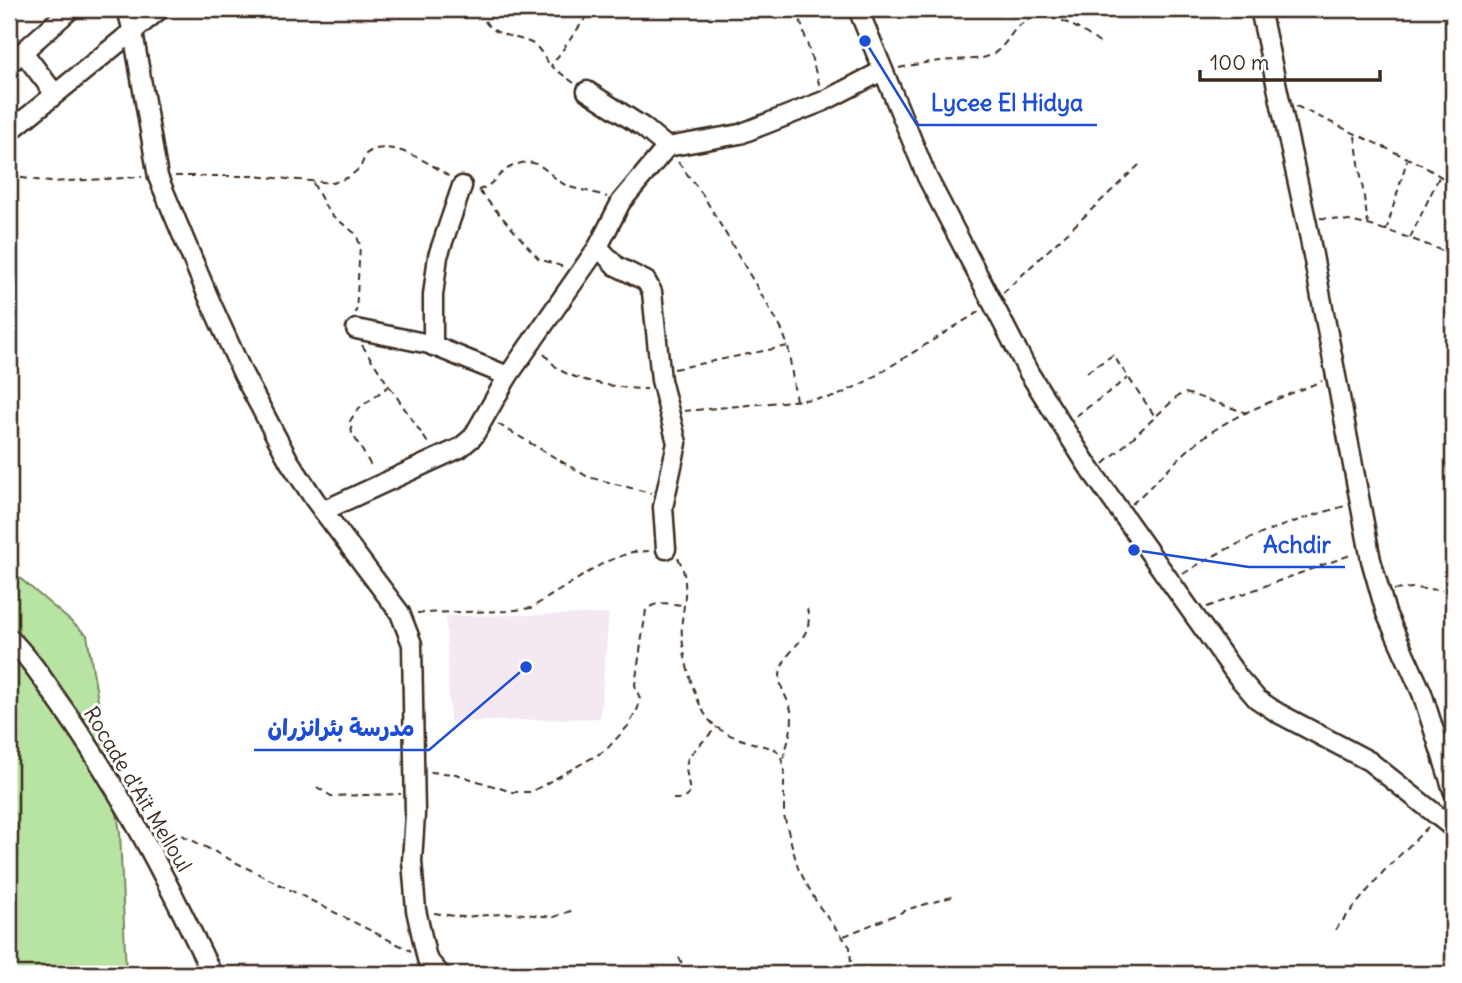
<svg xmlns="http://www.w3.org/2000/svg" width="1462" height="983" font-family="Delius,'Playpen Sans Arabic',sans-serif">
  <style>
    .built { fill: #f4e8f3 }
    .green { fill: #b7e4a2; stroke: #798760; stroke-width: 2 }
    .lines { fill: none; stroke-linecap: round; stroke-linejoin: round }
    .minor-casing { stroke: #3b2a1e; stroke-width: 23 }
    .path { stroke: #3b2a1e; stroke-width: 2; stroke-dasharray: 7 5; stroke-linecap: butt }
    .minor { stroke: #fff; stroke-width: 18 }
    .labels { text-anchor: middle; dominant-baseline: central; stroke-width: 6; stroke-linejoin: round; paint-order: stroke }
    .street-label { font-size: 21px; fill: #3b2a1e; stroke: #fff }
    .leader { fill: none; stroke: #1d4ed8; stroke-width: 2.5 }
    .callout-dot { fill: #1d4ed8; stroke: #fff; stroke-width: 2.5 }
    .callout-label { font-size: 23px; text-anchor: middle; font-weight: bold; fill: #1d4ed8; stroke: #fff; stroke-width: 6; stroke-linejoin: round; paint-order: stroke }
  </style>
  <rect width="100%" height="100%" fill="#fff"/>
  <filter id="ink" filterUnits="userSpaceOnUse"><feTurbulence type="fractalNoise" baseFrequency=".0143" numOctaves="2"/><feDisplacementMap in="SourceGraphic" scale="14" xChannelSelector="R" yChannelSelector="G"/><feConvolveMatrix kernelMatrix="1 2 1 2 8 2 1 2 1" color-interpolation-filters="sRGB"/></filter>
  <g filter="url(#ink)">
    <path class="built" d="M609,614L600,718L450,722L446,616Z"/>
    <path class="green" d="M9,569L87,635L120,832L126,974H9Z"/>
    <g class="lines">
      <defs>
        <g id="minor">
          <path d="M127,9L133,32L158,177L210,301L243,374L289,461L315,500L400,613L412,644L415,814L412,861L416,910L427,959L440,974"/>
          <path d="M858,9L927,177L1029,373L1088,466L1238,677L1257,699L1278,713L1369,761L1453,828"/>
          <path d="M1260,9L1308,229L1371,560L1386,613L1422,693L1453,790"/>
          <path d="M23,52L55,94"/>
          <path d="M9,64L71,9"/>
          <path d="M587,91L643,127L667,147"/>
          <path d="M9,132L160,9"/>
          <path d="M598,247L616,266L646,281L652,292L661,380L677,443L663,507L666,549"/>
          <path d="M356,329L429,344L508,376"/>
          <path d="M433,346V295L438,256L462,186"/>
          <path d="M323,511L438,458L460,448L473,437L508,376L598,247L621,202L667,147L740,134L824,101L882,71"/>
          <path d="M9,638C28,656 43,679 58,701C119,786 167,880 212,974"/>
        </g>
      </defs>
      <use href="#minor" class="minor-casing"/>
      <g class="path">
        <path d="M482,9C483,37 514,34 533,44C540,48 545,59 550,65"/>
        <path d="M797,9L820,87"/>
        <path d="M9,24L16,35"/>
        <path d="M899,68C917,64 934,61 953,60C963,59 976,60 986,57C999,53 1006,42 1013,32C1040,0 1074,25 1101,44"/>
        <path d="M574,83L551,66L592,9"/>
        <path d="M1296,106L1420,164L1453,184"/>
        <path d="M1355,136L1368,224"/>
        <path d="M678,162L703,195L781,328L788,346L796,401"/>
        <path d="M9,176L50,182L142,177"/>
        <path d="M175,176H253L333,183L349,177L360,168L366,154C388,136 432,164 451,178"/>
        <path d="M313,183L329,213L356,234L360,245L356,313"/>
        <path d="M478,190C493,187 498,172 513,166C542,153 548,179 570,187C583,191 595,192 607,197"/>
        <path d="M479,191L539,259L564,267"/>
        <path d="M1320,218C1367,220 1410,238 1453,255"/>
        <path d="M1386,231L1407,160"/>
        <path d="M1410,238L1439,177"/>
        <path d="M1003,293L1139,165"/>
        <path d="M362,345L389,386L358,409L350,421L352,433L373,469"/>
        <path d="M544,354C549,359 554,366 560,370C579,382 624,389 647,389"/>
        <path d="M674,369L788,346"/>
        <path d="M1087,372L1113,355L1154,415"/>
        <path d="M390,387L430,446"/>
        <path d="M684,411L835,397L867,381L980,311"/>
        <path d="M1076,416L1128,378"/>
        <path d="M498,424L588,477L651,493"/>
        <path d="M1104,464L1178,396L1185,393L1193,395L1247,413"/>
        <path d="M1132,504C1155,483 1176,459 1200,440C1235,413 1281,398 1322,381"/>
        <path d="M678,558C689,577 685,599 682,620C679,645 694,705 711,722C726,738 755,743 775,749L780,754L784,768V816L798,868L818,905L850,947L851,964L849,974"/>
        <path d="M1183,574C1232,542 1288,522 1345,506"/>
        <path d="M1394,590L1412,588L1453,591"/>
        <path d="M1207,607L1353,554"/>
        <path d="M417,613L507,611L531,608L605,562L632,552L651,551"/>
        <path d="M783,759C787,745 792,731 792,717C791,699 776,688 781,670C787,646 816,638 807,609"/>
        <path d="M430,772L456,774L512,792H531L606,750L629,725L638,708L640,699L635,685L646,610C657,600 670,604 684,605"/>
        <path d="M317,787L331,796L401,794"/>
        <path d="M673,799H683L690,793L686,768L688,757L717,727"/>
        <path d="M150,819L411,951"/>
        <path d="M434,913L462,917L514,913L554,917L576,909"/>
        <path d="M1335,930L1383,872L1428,827"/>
        <path d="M844,936L912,908L955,896"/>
        <path d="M679,957L686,974"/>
        <path d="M767,974L768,972"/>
      </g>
      <use href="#minor" class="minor"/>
    </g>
  </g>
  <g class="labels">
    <g class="street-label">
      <text transform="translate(138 789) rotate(59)">Rocade d'Aït Melloul</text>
    </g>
  </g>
  <path class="leader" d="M865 41L917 125H1097M1134 550L1249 567H1345M526 667L429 750H254"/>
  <g class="callout-dot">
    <circle cx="865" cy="41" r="7"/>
    <circle cx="1134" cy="550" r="7"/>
    <circle cx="526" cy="667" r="7"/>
  </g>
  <g class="callout-label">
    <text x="1007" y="111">Lycee El Hidya</text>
    <text x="1297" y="553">Achdir</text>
    <text x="341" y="736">مدرسة بئرانزران</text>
  </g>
  <rect width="1462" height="983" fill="none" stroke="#fff" stroke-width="35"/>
  <rect x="18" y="18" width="1427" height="948" fill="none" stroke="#3b2a1e" stroke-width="2.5" filter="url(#ink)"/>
  <path d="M1200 70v10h180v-10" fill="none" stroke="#3b2a1e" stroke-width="3.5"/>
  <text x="1210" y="70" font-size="21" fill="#3b2a1e" stroke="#ffffff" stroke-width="5" paint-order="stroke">100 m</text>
</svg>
